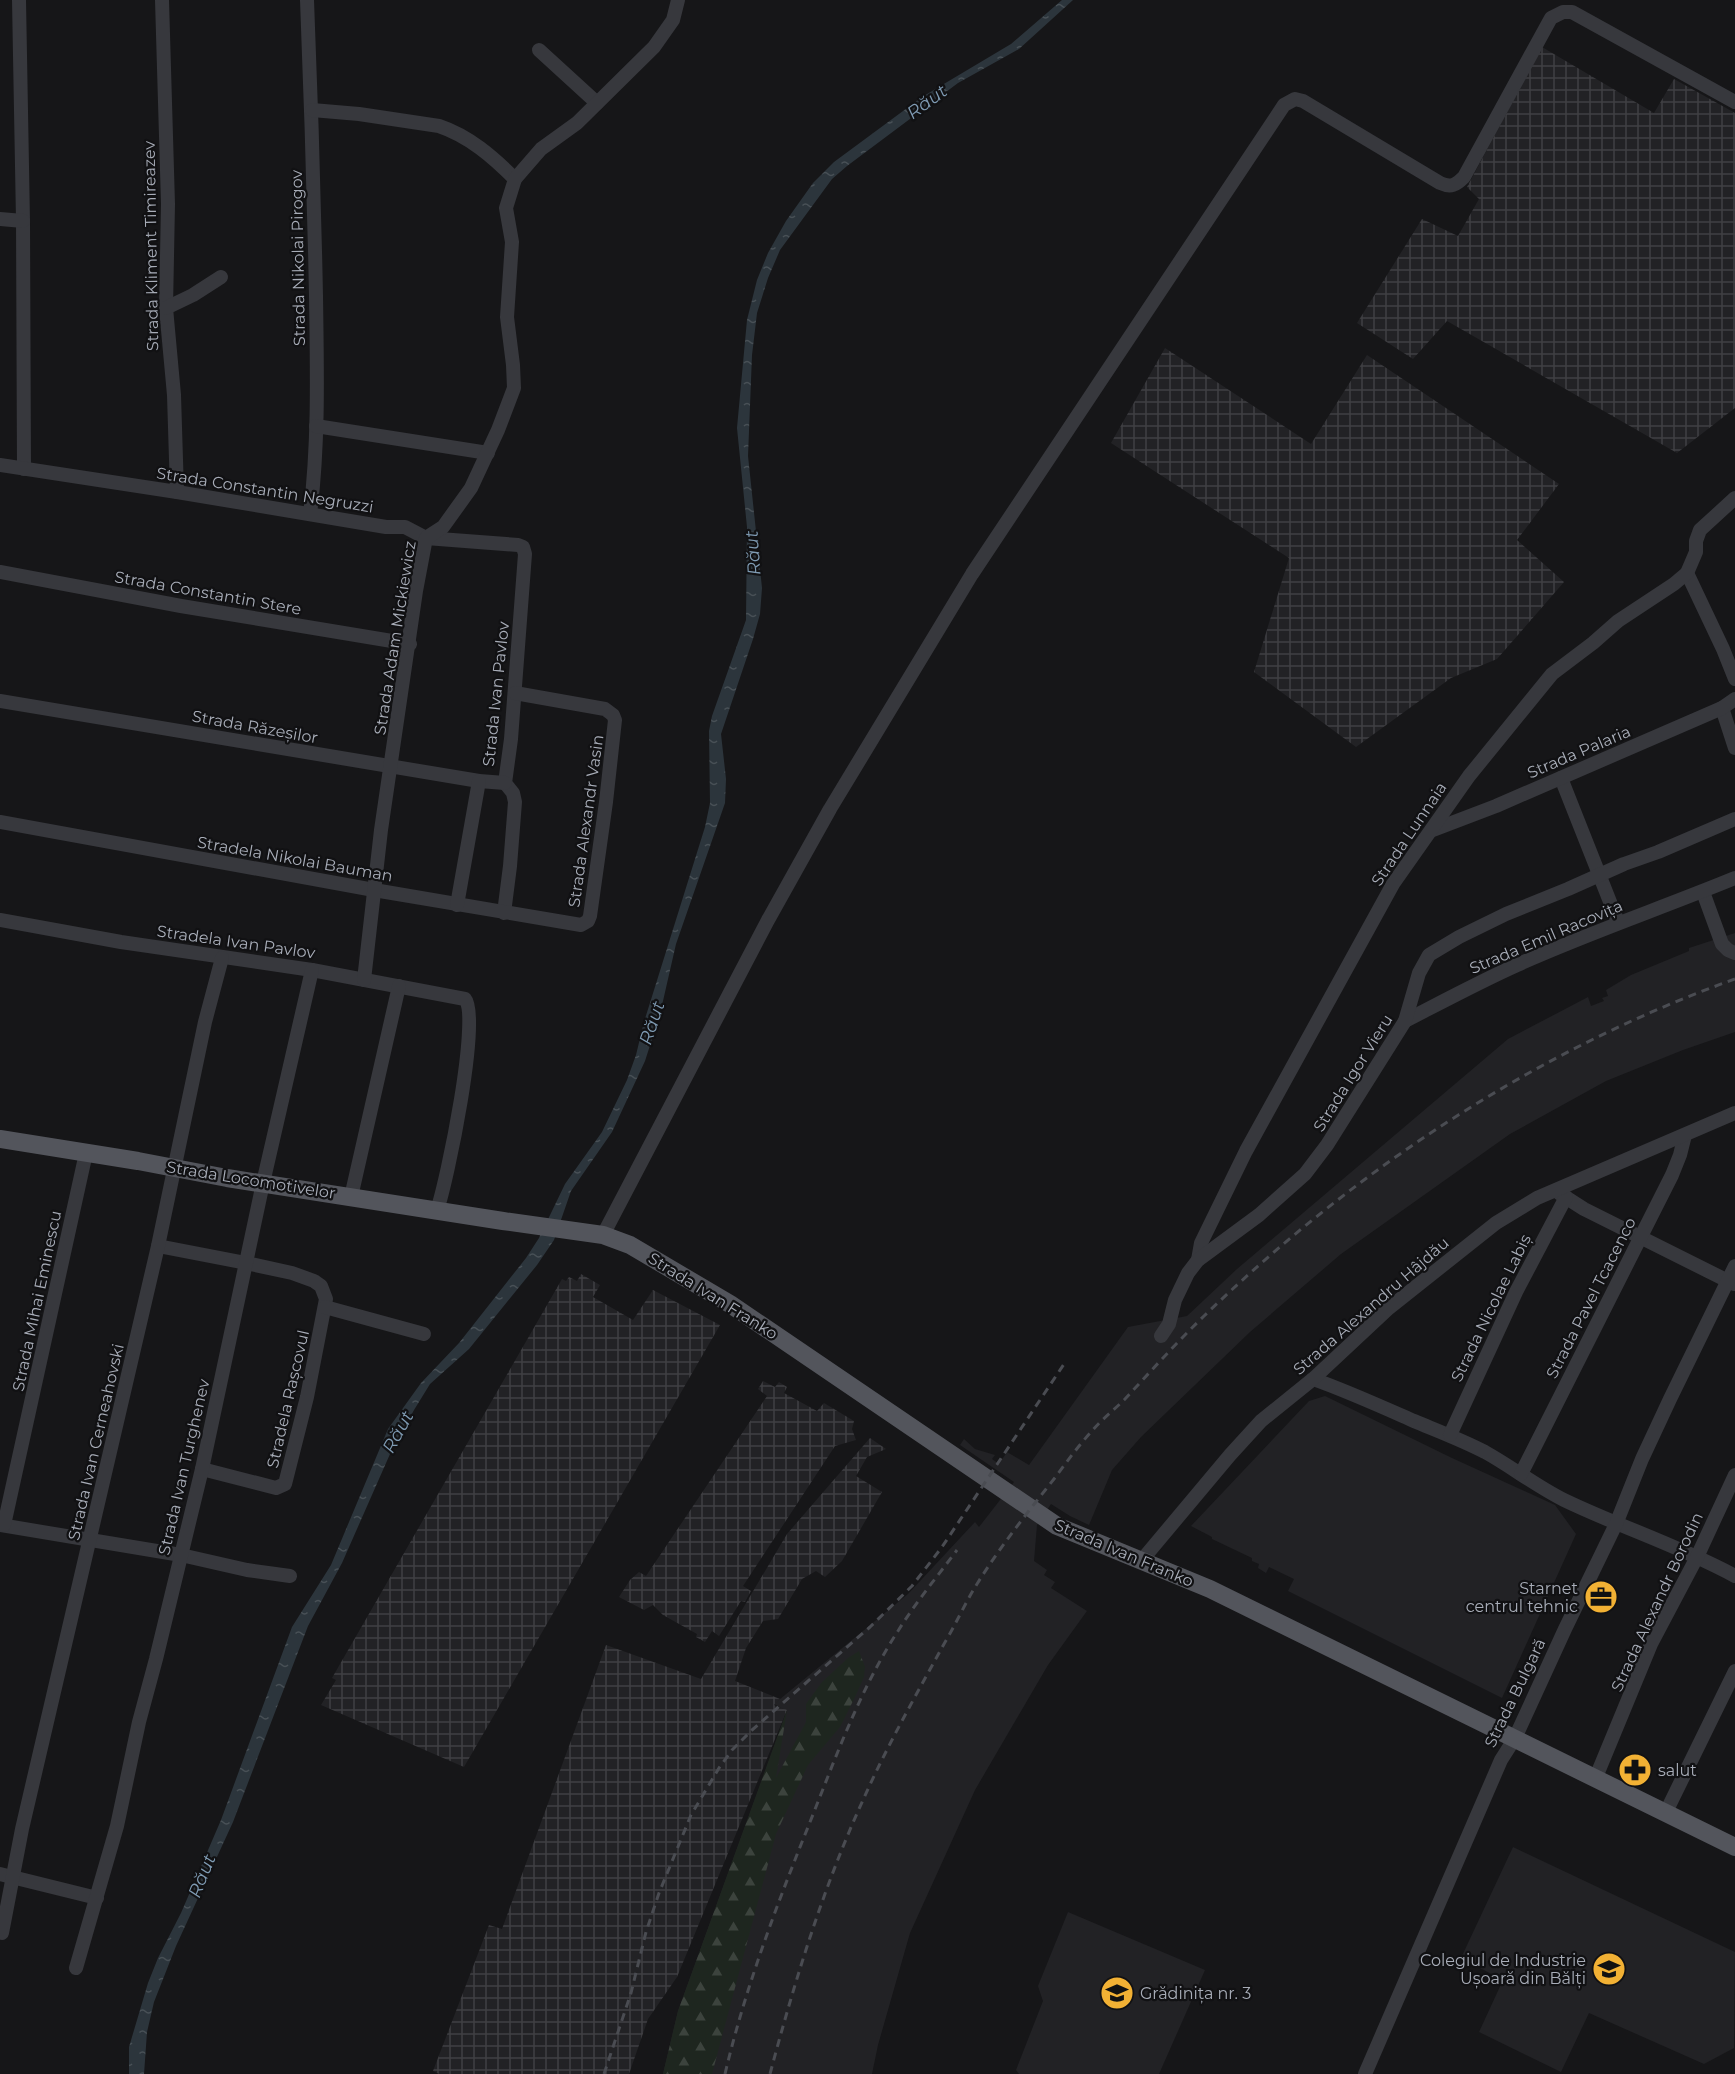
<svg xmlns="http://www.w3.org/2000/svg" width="1735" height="2074" font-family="Montserrat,sans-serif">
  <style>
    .built { fill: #222225 }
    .industrial { fill: url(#industrial-grid) }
    .forest { fill: url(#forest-firs) }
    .water { fill: url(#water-ripples) }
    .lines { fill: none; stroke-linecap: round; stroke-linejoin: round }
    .minor { stroke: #37383d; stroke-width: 14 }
    .major { stroke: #53555c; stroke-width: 18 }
    .rail { stroke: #4a4c52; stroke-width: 3; stroke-dasharray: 8 6; stroke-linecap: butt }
    .labels { text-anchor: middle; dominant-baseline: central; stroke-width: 4.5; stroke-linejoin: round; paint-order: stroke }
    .street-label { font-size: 16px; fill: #a8adb8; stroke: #111113 }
    .poi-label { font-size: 16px; fill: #a8adb8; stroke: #111113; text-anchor: end }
    .water-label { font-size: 18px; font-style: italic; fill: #7f9bb3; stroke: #111113 }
  </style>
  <defs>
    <pattern id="industrial-grid" width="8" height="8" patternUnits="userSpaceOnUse" patternTransform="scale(1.5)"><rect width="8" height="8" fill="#222225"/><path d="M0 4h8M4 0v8" fill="none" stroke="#3f3f43"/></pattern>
    <pattern id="forest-firs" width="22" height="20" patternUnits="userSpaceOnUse" patternTransform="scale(1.5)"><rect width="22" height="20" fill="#1e261f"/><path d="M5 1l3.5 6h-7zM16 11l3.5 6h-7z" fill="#3c433d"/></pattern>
    <pattern id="water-ripples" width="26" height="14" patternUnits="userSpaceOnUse" patternTransform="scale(1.5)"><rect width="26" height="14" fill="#2c353c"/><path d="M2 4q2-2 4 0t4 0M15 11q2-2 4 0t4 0" fill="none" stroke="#485056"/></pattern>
  </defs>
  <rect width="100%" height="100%" fill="#161618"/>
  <g class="built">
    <path d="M1735,933V1032L1683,1050L1606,1081L1510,1134L1341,1254L1250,1332L1141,1437L1112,1470L1089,1525L1070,1516L1051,1504L1037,1525L1034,1561L1047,1570L1044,1575L1055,1582L1051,1588L1087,1611L1048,1665L975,1790L910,1933L878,2045L872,2074H663L678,2011L787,1711L774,1704L908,1594L975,1522L979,1527L1014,1482L960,1445L964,1439L975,1449L995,1455L992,1459L999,1464L1007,1452L1029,1465L1128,1327L1187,1316L1237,1269L1508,1039L1588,997L1591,1006L1604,1001L1602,998L1608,996L1606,990L1631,975L1689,951V948Z"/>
    <path d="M1325,1396L1452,1458L1555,1505L1576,1534L1502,1698L1288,1591L1294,1579L1269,1567L1266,1573L1258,1568L1259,1564L1252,1561V1558L1212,1539V1537L1191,1526L1309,1401Z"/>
    <path d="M1513,1847L1735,1952L1734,2048L1704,2064L1589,2013L1561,2072L1479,2032L1503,1980L1461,1958Z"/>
    <path d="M1068,1912L1205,1970L1159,2074H1019L1016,2070L1043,2001L1038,1986Z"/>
  </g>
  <g class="industrial">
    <path d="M1542,47L1654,113L1674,79L1735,113V408L1677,453L1447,321L1413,359L1357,323L1422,219L1458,236L1479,199L1467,187Z"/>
    <path d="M1165,348L1311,444L1367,355L1559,484L1517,540L1564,582L1497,659L1451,678L1356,747L1254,672L1289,558L1111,443Z"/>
    <path d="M581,1274L600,1285L593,1297L633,1320L653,1290L720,1325L464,1767L321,1705L336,1680L332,1678L562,1279L566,1281L569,1277L577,1281Z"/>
    <path d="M763,1381L775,1387L779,1382L787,1387L784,1393L817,1411L824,1403L854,1421L852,1429L856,1440L835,1446L743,1586L751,1591L745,1602L741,1601L719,1636L712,1631L705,1642L696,1637L697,1634L663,1615L653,1605L644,1610L619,1597L630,1580L639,1572L646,1576L767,1396L758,1389Z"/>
    <path d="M870,1438L886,1449L867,1457L856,1476L882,1492L842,1561L825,1577L816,1571L802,1579L778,1619L763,1621L746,1648L735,1681L780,1699L774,1705L787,1710L677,1977L648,2019L629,2074H439L433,2071L489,1925L502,1929L606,1645L701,1679L787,1534Z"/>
  </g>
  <path class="forest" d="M859,1651L865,1667L864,1677L855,1697L840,1727L808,1765L776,1834L712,2074H663L678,2011L787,1710L776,1778L806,1722V1704L822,1682L848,1658Z"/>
  <path class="water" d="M1062,0H1073L1019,49L958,83L847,166L832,179L780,250L768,278L757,313L752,355L748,456L762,588L760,614L753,639L721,734L726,779L725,803L676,944L660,1014L645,1061L612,1132L571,1191L554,1240L537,1265L469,1349L430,1384L414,1410L390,1454L342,1563L308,1626L233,1822L176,1946L154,2002L147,2032L144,2074H129V2047L148,1983L158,1958L181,1913L221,1820L292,1627L331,1565L388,1429L421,1383L459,1343L526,1258L539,1238L565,1184L602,1132L627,1080L636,1055L644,1022L705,827L710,803L709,731L712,716L746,620L747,527L737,428L747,320L757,280L768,253L786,221L813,183L834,162L922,97L1011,44Z"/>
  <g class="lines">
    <g class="minor">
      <path d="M19,0L23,221L24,469"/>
      <path d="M162,0L168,204L166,308L174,395L177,492"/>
      <path d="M307,0C311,99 314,197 316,296C317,369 319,442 310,514"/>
      <path d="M539,50L597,103"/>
      <path d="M312,110L359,114L439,126C469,136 493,157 515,179"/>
      <path d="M0,219L23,221"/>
      <path d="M166,308L193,295L221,277"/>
      <path d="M316,426L488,453"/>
      <path d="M0,465L177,492L386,527H405L426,538L518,545L523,547L525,554L511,739L505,783L513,793L515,802L510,866L504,913"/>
      <path d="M0,572L181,606L410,644"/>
      <path d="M1687,573L1723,649L1735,679"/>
      <path d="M0,701L479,781L505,783"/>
      <path d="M1722,708L1735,748"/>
      <path d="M1561,778L1618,922"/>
      <path d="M0,822L374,890L581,925L588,921L590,916L606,802L615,720L613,715L605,709L515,693"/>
      <path d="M1433,830L1496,806L1722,708L1735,699"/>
      <path d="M1703,892L1722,944L1728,950L1735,953"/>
      <path d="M457,905L479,781"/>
      <path d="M0,920L121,942L312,970L465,999C481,1017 447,1182 437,1210"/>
      <path d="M364,980L381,830L416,591L426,538L443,527L471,488L498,430L514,388L513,365L507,317L512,242L506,208L515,179L541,149L577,123L654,47L673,20L678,0"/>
      <path d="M1405,1021C1442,1002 1479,982 1517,965C1588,933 1662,908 1735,878"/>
      <path d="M1559,1193L1584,1209L1734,1284"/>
      <path d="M351,1197L399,986"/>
      <path d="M603,1235L768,920L830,809L972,574L1284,105L1295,99L1303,101L1440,183C1451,188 1456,185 1464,177L1551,18L1563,12H1572L1735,102"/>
      <path d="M158,1246L246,1263L292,1273L314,1281L321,1286L326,1299L307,1397L285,1484L276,1488L202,1469"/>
      <path d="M1198,1260L1201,1243L1246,1151L1393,884L1469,776L1552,674L1593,643L1618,621L1674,584L1687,573L1696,552V541L1700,530L1735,498"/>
      <path d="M325,1307L424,1334"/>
      <path d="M1161,1336L1169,1324L1175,1300L1188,1273L1198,1260L1259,1215L1305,1174L1327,1145L1405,1021L1419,973L1429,955L1459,937L1506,914L1568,889L1624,864L1658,852L1735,819"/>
      <path d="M1313,1379C1347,1391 1380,1406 1414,1421C1438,1431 1462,1440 1485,1452C1512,1467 1536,1486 1564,1500C1620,1527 1680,1546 1735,1576"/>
      <path d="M1450,1435L1516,1292L1566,1197"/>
      <path d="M1521,1474L1672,1175L1680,1155L1685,1135"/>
      <path d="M0,1525L181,1555L247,1570L290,1576"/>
      <path d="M4,1525L86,1153"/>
      <path d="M1142,1560L1230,1455L1261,1421L1313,1379L1389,1308L1496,1223L1537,1198L1735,1113"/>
      <path d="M1596,1777L1651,1644L1697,1557L1735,1475"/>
      <path d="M1666,1812L1735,1671"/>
      <path d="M0,1874L97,1898"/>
      <path d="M2,1933L22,1829L158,1246L205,1022L222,958"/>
      <path d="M76,1968L117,1826L139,1722L156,1659L202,1469L263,1183L312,970"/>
      <path d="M1365,2074L1501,1760L1515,1738L1565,1629L1616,1524L1642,1459L1670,1399L1735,1266"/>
    </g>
    <path class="major" d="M0,1139L138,1161L227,1178L503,1221L603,1235L630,1245L730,1304L1057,1526L1210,1589L1735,1847"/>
    <g class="rail">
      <path d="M604,2074L631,1993L646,1932L659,1893L691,1815L719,1768L732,1750L752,1730L870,1627L912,1586L942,1547L1064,1364"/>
      <path d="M725,2074C744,1993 773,1915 804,1837C832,1768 857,1694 898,1631C916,1602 937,1577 957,1550"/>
      <path d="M770,2074C795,1980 823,1888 863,1800C887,1746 916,1695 944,1644C956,1624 965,1603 977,1584C1000,1547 1027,1513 1054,1479C1066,1463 1078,1446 1092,1431C1102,1419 1114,1410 1125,1399C1151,1371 1176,1343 1204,1316C1355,1170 1536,1050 1735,979"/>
    </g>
  </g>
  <defs>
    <symbol id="office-disc" viewBox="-11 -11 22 22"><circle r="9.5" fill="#f2b134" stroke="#111113"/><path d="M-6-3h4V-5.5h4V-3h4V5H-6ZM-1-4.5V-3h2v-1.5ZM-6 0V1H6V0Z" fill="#111"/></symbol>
    <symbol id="pharmacy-disc" viewBox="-11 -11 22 22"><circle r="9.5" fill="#f2b134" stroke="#111113"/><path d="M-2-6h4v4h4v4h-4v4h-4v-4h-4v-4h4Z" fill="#111"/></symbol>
    <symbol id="university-disc" viewBox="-11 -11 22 22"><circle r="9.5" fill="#f2b134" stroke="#111113"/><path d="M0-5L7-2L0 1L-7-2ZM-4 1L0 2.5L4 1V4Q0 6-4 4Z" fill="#111"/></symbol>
    <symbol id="school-disc" viewBox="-11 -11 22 22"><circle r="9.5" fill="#f2b134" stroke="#111113"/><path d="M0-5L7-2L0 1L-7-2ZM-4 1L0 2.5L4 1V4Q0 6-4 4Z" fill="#111"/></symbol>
  </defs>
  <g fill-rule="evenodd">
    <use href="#office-disc" x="1582" y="1578" width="38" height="38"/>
    <use href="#pharmacy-disc" x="1616" y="1751" width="38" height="38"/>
    <use href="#university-disc" x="1590" y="1950" width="38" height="38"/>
    <use href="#school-disc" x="1098" y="1974" width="38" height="38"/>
  </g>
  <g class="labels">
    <g class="street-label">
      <text transform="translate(151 246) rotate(-91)">Strada Kliment Timireazev</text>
      <text transform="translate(298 258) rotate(-91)">Strada Nikolai Pirogov</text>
      <text transform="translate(265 490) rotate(9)">Strada Constantin Negruzzi</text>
      <text transform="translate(208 593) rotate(10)">Strada Constantin Stere</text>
      <text transform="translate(395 638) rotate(-81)">Strada Adam Mickiewicz</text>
      <text transform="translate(496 694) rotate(-84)">Strada Ivan Pavlov</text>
      <text transform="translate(255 727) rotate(10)">Strada Răzeșilor</text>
      <text transform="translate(1579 752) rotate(-23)">Strada Palaria</text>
      <text transform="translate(586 821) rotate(-82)">Strada Alexandr Vasin</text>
      <text transform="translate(1409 834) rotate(-56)">Strada Lunnaia</text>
      <text transform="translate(295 859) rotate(10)">Stradela Nikolai Bauman</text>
      <text transform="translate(1546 937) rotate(-23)">Strada Emil Racovița</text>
      <text transform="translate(236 942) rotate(8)">Stradela Ivan Pavlov</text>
      <text transform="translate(1353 1073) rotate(-58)">Strada Igor Vieru</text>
      <text transform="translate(251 1180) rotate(9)">Strada Locomotivelor</text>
      <text transform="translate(713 1296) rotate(32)">Strada Ivan Franko</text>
      <text transform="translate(1591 1298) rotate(-63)">Strada Pavel Tcacenco</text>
      <text transform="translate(37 1301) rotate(-78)">Strada Mihai Eminescu</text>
      <text transform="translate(1371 1306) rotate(-41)">Strada Alexandru Hâjdău</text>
      <text transform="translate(1491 1308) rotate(-64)">Strada Nicolae Labiș</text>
      <text transform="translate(288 1399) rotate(-77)">Stradela Rașcovul</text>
      <text transform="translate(96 1442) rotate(-77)">Strada Ivan Cerneahovski</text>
      <text transform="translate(184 1467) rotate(-77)">Strada Ivan Turghenev</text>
      <text transform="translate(1124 1553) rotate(23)">Strada Ivan Franko</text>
      <text transform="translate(1657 1602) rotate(-65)">Strada Alexandr Borodin</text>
      <text transform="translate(1515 1693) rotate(-64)">Strada Bulgară</text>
    </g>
    <g class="poi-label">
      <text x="1578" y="1588">Starnet<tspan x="1578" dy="18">centrul tehnic</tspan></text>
      <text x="1658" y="1770" text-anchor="start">salut</text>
      <text x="1586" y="1960">Colegiul de Industrie<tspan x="1586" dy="18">Ușoară din Bălți</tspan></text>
      <text x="1140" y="1993" text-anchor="start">Grădinița nr. 3</text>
    </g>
    <g class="water-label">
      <text transform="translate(927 102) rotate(-36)">Răut</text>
      <text transform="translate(753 553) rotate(-94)">Răut</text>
      <text transform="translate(652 1023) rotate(-71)">Răut</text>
      <text transform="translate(398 1432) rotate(-61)">Răut</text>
      <text transform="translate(202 1876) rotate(-68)">Răut</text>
    </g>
  </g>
</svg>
